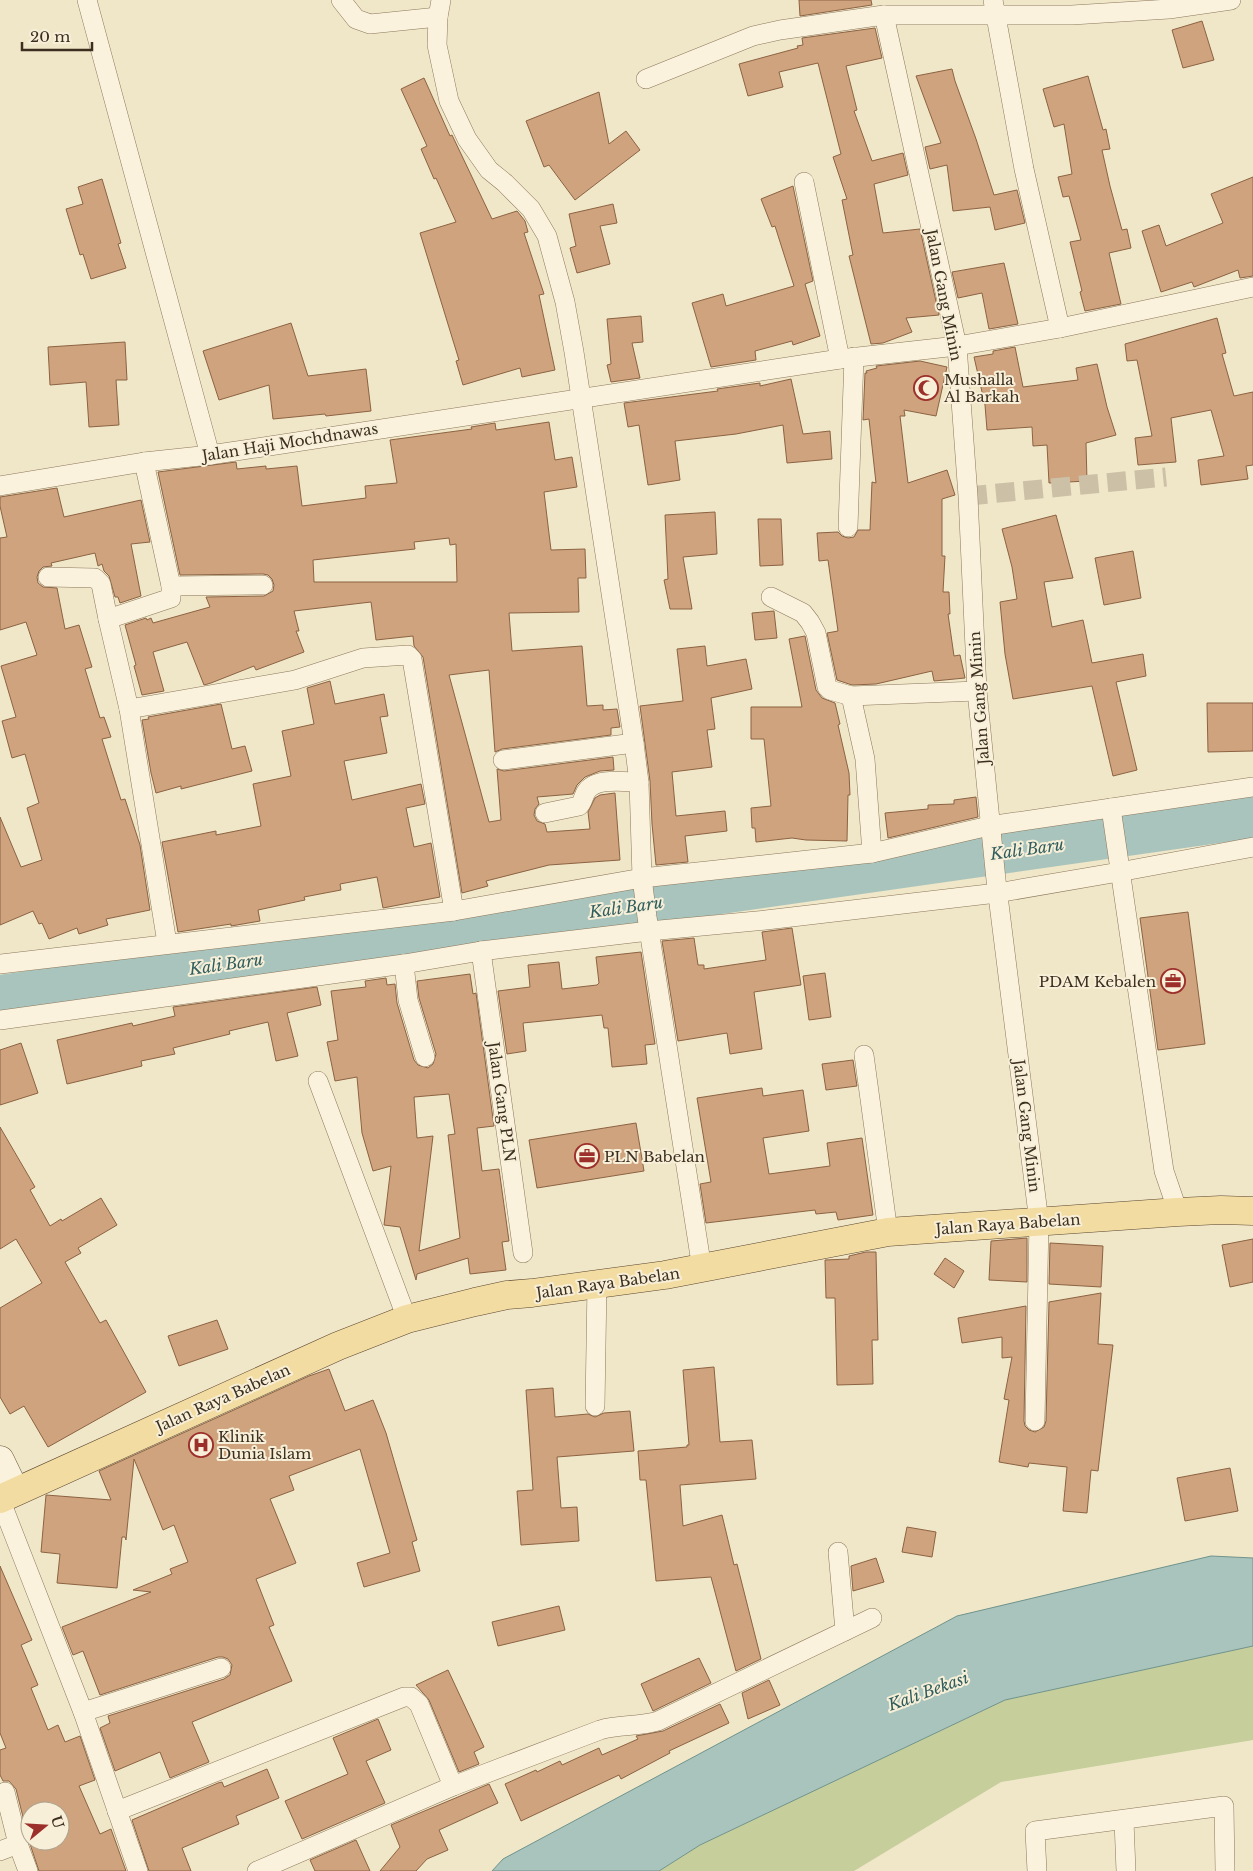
<svg xmlns="http://www.w3.org/2000/svg" width="1253" height="1871" font-family="'Libre Baskerville',serif">
  <style>
    .green { fill: #c6ce9b }
    .water { fill: #a9c4bd; stroke: #6f938b }
    .lines { fill: none; stroke-linecap: round; stroke-linejoin: round }
    .river { stroke: #a9c4bd; stroke-width: 42 }
    .building { fill: #cea37e; stroke: #8c6342; fill-rule: evenodd }
    .street-tunnel { stroke: #ccc1a6; stroke-width: 19; stroke-dasharray: 19 9; stroke-linecap: butt }
    .street-casing { stroke: #8c785d; stroke-width: 20 }
    .secondary-casing { stroke: #6e593f; stroke-width: 29 }
    .primary-casing { stroke: #5a4630; stroke-width: 29 }
    .street { stroke: #faf2dc; stroke-width: 19 }
    .secondary { stroke: #faf2dc; stroke-width: 28 }
    .primary { stroke: #f2dca1; stroke-width: 28 }
    .labels { text-anchor: middle; dominant-baseline: central; stroke-width: 4; stroke-linejoin: round; paint-order: stroke }
    .street-label { font-size: 15px; fill: #3d2f20; stroke: #f7efd8 }
    .poi-label { font-size: 15px; fill: #3d2f20; stroke: #f7efd8; text-anchor: start }
    .water-label { font-size: 16px; font-style: italic; fill: #2f5c5c; stroke: #f7efd8 }
  </style>
  <rect width="100%" height="100%" fill="#f0e6c8"/>
  <path class="green" d="M1253,1646V1740L1001,1782L854,1871H659L700,1845L1005,1700Z"/>
  <path class="water" d="M1211,1556L1253,1558V1646L1005,1700L700,1845L659,1871H492L503,1859L957,1616Z"/>
  <g class="lines">
    <path class="river" d="M0,996L1253,817"/>
  </g>
  <g class="building">
    <path d="M799,0H871L872,5L800,16Z"/>
    <path d="M1202,21L1214,60L1183,68L1172,30Z"/>
    <path d="M875,28L882,58L846,66L857,110L854,111L872,161L903,153L908,175L874,184L883,233L920,229L939,315L906,318L912,332L883,343L871,344L849,256L853,255L842,200L847,199L833,157L841,154L818,63L779,72L783,87L748,96L739,64L798,48L797,46L803,45L802,38Z"/>
    <path d="M952,69L955,81L976,139L994,195L1017,190L1025,223L995,230L990,207L953,211L947,165L930,169L925,147L941,143L916,76Z"/>
    <path d="M1088,76L1103,130L1106,129L1110,149L1102,150L1110,186L1122,230L1127,229L1131,248L1109,253L1121,304L1085,311L1080,292L1082,291L1070,242L1081,240L1069,196L1063,197L1058,177L1072,174L1064,124L1054,127L1043,89Z"/>
    <path d="M424,78L450,136L452,135L492,219L517,211L525,221L528,232L524,233L544,294L539,295L555,370L522,377L520,368L463,385L456,361L459,360L420,233L456,222L436,178L434,179L421,149L427,146L401,89Z"/>
    <path d="M599,92L609,144L626,131L640,150L575,200L549,165L544,167L526,121Z"/>
    <path d="M1253,177V276L1240,278L1238,270L1194,287L1192,282L1161,292L1142,231L1159,225L1166,246L1223,223L1211,194Z"/>
    <path d="M102,179L121,243L118,244L126,268L91,279L83,254L80,255L66,209L83,204L78,187Z"/>
    <path d="M793,186L813,281L805,284L820,336L793,345L792,341L755,351L756,360L711,367L692,303L723,294L726,306L794,286L775,226L772,227L761,199Z"/>
    <path d="M613,204L617,223L600,226L610,264L577,273L570,248L576,246L569,214Z"/>
    <path d="M1004,263L1018,324L989,329L982,293L958,298L952,272Z"/>
    <path d="M641,316L643,342L632,343L640,378L611,382L607,365L611,364L607,319Z"/>
    <path d="M1217,318L1226,353L1222,354L1234,396L1253,392V465L1246,466L1248,479L1201,485L1198,460L1224,456L1211,410L1171,418L1176,462L1138,465L1135,438L1152,436L1137,360L1127,361L1125,344Z"/>
    <path d="M291,323L308,376L366,369L371,411L326,416L325,414L273,419L269,385L219,400L203,351Z"/>
    <path d="M125,342L127,380H116L119,425L89,427L86,382L50,385L48,347Z"/>
    <path d="M1015,347L1023,387L1078,380L1076,368L1097,364L1107,407L1116,435L1086,443L1087,481L1049,483L1047,445L1033,446L1032,427L987,430L985,405L974,357L993,354V351Z"/>
    <path d="M920,361L947,367L936,416L904,410L905,416H900L908,483L947,470L955,495L942,499V556H945L943,592H949L950,614H948L954,656L960,655L965,678L934,681L932,671L876,684L852,685L837,680L827,633L838,631L828,560L819,561L817,533L838,532L842,536L848,538L854,537L858,530H870L872,482L876,483L869,419L863,420L865,373H867L866,371L877,368L876,366Z"/>
    <path d="M791,379L803,434L830,431L832,459L787,463L783,425L736,434L675,441L680,480L648,485L639,425L628,427L624,403L718,391L717,389L760,383V386Z"/>
    <path d="M549,422L555,460L572,457L577,487L544,492L551,550L585,549L586,578H578L579,612L509,613L512,651L582,646L587,706L603,705V710L617,709L620,727L611,728V735L502,749L495,752L489,670L449,675L489,822L501,820L497,769L504,771L613,757L614,770L600,771L585,777L577,785L573,794L537,797L539,804L535,809L534,815L537,821L545,824L547,832L590,829L588,812L595,798L600,795L615,793L620,860L549,865L486,881L488,886L462,893L423,657L414,646L413,636L376,640L371,602L294,611L299,631H296L304,652L256,670L254,666L211,683L204,685L187,642L153,652L164,691L142,695L134,666L136,665L125,625L146,618L147,620L151,618L153,623L210,607L206,597L264,596L273,591L274,585L272,579L268,575L263,574L180,575L158,472L236,462L237,469L266,466V469L297,466L302,506L366,498L365,486L397,483L390,440L472,429L471,427L495,423L496,430ZM449,538L450,545L456,544L457,582H314L313,560L415,549L414,542Z"/>
    <path d="M57,488L64,517L141,500L150,542L131,544L141,596L120,603L118,597H115L109,576L104,571L102,564L98,566L95,553L51,563L52,566L43,567L39,571L37,577L38,583L43,587L57,588L65,629L79,625L92,667L85,669L100,718L104,717L111,737L102,739L121,800L125,799L140,845L150,910L106,919L108,925L79,934L77,928L49,939L42,923L39,924L33,911L0,925V817L21,867L42,860L27,808L39,803L25,754L12,758L2,721L16,717L1,666L37,655L26,622L0,630V538L7,537L0,506V497Z"/>
    <path d="M715,512L717,554L683,557L692,609H670L664,580L668,579L665,515Z"/>
    <path d="M1056,515L1073,578L1044,582L1052,627L1083,620L1092,663L1143,654L1146,676L1116,682L1137,770L1113,776L1092,686L1013,699L1005,654L1000,602L1017,599L1012,567L1002,529Z"/>
    <path d="M758,519H781L783,565L760,566Z"/>
    <path d="M1133,551L1141,598L1104,605L1095,558Z"/>
    <path d="M774,611L777,638L755,640L752,613Z"/>
    <path d="M805,636L816,690L822,698L835,703L840,724L838,725L849,773L850,795H848L847,841L806,840L792,838L756,842L755,828H752L751,808L771,806L764,739H751V707H802L789,639Z"/>
    <path d="M705,646L707,666L746,659L752,689L711,698L715,729L707,730L712,767L672,772L676,816L725,811L727,831L685,836L688,862L656,865L652,824L650,781L640,706L683,701L677,649Z"/>
    <path d="M330,681L335,704L384,694L388,716L380,717L387,753L344,761L352,800L421,784L425,804L406,808L414,847L431,843L440,897L383,908L377,877L340,884L341,890L304,897L305,900L258,910L260,921L231,926V924L178,932L162,842L216,831V835L261,826L253,784L291,776L282,731L314,724L307,688Z"/>
    <path d="M1207,703H1253V751L1208,752Z"/>
    <path d="M221,704L232,749L245,746L252,771L181,789V786L156,793L151,773L142,720L149,719L148,717Z"/>
    <path d="M976,797L978,817L888,838L885,813L928,809V805L954,804V800Z"/>
    <path d="M1188,912L1205,1044L1158,1050L1140,918Z"/>
    <path d="M792,928L801,985L754,992L762,1049L730,1054L727,1033L678,1041L662,941L694,938L698,965H704V969L766,960L762,932Z"/>
    <path d="M641,952L655,1044L645,1045L647,1064L612,1067L608,1028H604L602,1015L523,1023L526,1051L507,1054L498,991L530,987L528,965L559,962L562,989L597,985L599,983L596,957Z"/>
    <path d="M825,973L831,1017L809,1020L803,976Z"/>
    <path d="M470,974L473,994L476,993L494,1126L477,1128L482,1171L499,1169L509,1241L502,1242L506,1270L470,1274L468,1258L417,1274L416,1280L400,1227L384,1225L391,1166L373,1171L362,1133L357,1077L335,1081L327,1042L338,1040L331,991L366,987L365,981L386,978L387,985L395,984L397,1003L414,1060L418,1065L428,1068L433,1064L436,1054L419,998L417,981ZM449,1094L455,1134L448,1135L460,1238L419,1251L433,1136L417,1138L414,1097Z"/>
    <path d="M317,987L321,1005L287,1013L298,1056L276,1061L268,1022L229,1031L230,1034L173,1048L175,1054L141,1061L142,1066L67,1084L57,1040L132,1023L133,1026L175,1016L173,1007Z"/>
    <path d="M21,1043L38,1093L0,1105V1050Z"/>
    <path d="M853,1060L857,1086L826,1090L822,1064Z"/>
    <path d="M762,1088L763,1096L803,1090L809,1131L763,1138L769,1174L830,1166L827,1143L862,1138L873,1215L838,1220L836,1212L816,1214L815,1210L706,1223L700,1184L711,1182L697,1098Z"/>
    <path d="M636,1123L644,1171L537,1188L529,1140Z"/>
    <path d="M0,1127L35,1187L30,1190L50,1226L61,1219L62,1221L101,1198L117,1225L78,1248L81,1253L65,1262L100,1323L106,1320L146,1392L48,1447L24,1406L10,1414L0,1397V1308L42,1283L16,1239L0,1249Z"/>
    <path d="M1027,1238V1282L989,1280L991,1241Z"/>
    <path d="M1253,1239V1282L1230,1287L1222,1245Z"/>
    <path d="M1050,1243L1103,1246L1101,1287L1049,1284Z"/>
    <path d="M866,1252H876L878,1340H872L873,1384L837,1385L835,1298H826L825,1260L849,1259V1256Z"/>
    <path d="M945,1258L964,1271L954,1288L934,1274Z"/>
    <path d="M1101,1293L1098,1344L1113,1345L1098,1471L1091,1470L1087,1513L1063,1511L1067,1467L1029,1463L1028,1467L999,1462L1009,1400L1004,1399L1012,1357L1002,1358V1337L962,1343L958,1318L1026,1306L1024,1421L1025,1426L1029,1430L1035,1432L1044,1427L1046,1421L1049,1302Z"/>
    <path d="M217,1320L228,1349L179,1366L168,1336Z"/>
    <path d="M714,1367L720,1442L752,1440L756,1479L680,1485L683,1526L722,1515L734,1565L737,1564L761,1659L736,1671L711,1577L656,1581L646,1480H640L638,1451L687,1447V1445H689L683,1370Z"/>
    <path d="M329,1369L345,1411L373,1400L386,1433L417,1540L412,1542L420,1571L364,1587L357,1563L390,1553L360,1449L289,1476L294,1490L270,1499L296,1563L256,1579L274,1625L269,1627L292,1681L192,1722L209,1762L170,1778L160,1752L115,1771L100,1728L110,1723L108,1716L224,1679L230,1675L232,1665L228,1659L223,1657H218L100,1695L83,1651L73,1655L62,1627L151,1592L133,1590L172,1574L170,1569L188,1562L174,1525L163,1530L134,1459L126,1540L125,1537H122L117,1588L57,1583L60,1554L41,1552L46,1495L111,1500L99,1471L309,1376Z"/>
    <path d="M553,1388L555,1417L588,1414L595,1417L604,1413L630,1411L634,1451L557,1457L561,1508L577,1507L579,1541L521,1545L517,1491L533,1490L526,1390Z"/>
    <path d="M1230,1468L1238,1511L1185,1521L1177,1478Z"/>
    <path d="M907,1527L936,1532L932,1557L902,1552Z"/>
    <path d="M876,1558L884,1582L853,1591L851,1566Z"/>
    <path d="M0,1566L32,1640L21,1645L38,1685L31,1688L48,1730L58,1725L65,1742L80,1736L95,1780L79,1786L100,1834L111,1829L126,1871H39L29,1841L16,1789L9,1781H3L0,1775V1750L6,1748L0,1733ZM30,1811H60V1841H30Z"/>
    <path d="M559,1606L565,1630L498,1646L492,1622Z"/>
    <path d="M699,1658L711,1683L653,1711L641,1684Z"/>
    <path d="M448,1670L484,1747L474,1752L479,1764L459,1772L429,1700L416,1685Z"/>
    <path d="M769,1680L780,1705L748,1719L742,1693Z"/>
    <path d="M720,1704L729,1723L669,1751L670,1753L621,1779L619,1775L521,1821L505,1784L536,1770L537,1772L560,1761L562,1765L599,1748L602,1755L638,1739L636,1736L663,1731Z"/>
    <path d="M378,1719L391,1750L366,1761L385,1803L302,1839L285,1801L348,1774L333,1738Z"/>
    <path d="M267,1769L279,1798L236,1816L239,1824L182,1848L191,1871H149L132,1820L218,1783L222,1782L224,1787Z"/>
    <path d="M489,1784L498,1803L439,1830L448,1850L427,1859L416,1871H380L400,1847L391,1825Z"/>
    <path d="M356,1840L370,1871H315L310,1860Z"/>
  </g>
  <g class="lines">
    <path class="street-tunnel" d="M968,496L1166,477"/>
    <defs>
      <g id="street">
        <path d="M87,0L210,455"/>
        <path d="M341,0L356,19L370,24L438,17"/>
        <path d="M441,0L438,17L437,45L449,101L467,139L489,170L505,183L531,209L547,236L565,302L574,352L634,743L639,782L642,878L647,917L702,1269"/>
        <path d="M993,0L1024,169L1060,328"/>
        <path d="M884,15L957,346L968,496L977,691L996,880L1039,1222L1035,1421"/>
        <path d="M646,79L753,36L780,30L884,15H1072L1169,9L1231,0"/>
        <path d="M804,182L840,359"/>
        <path d="M0,486L144,462L210,455L840,359L957,346L1060,328L1253,287"/>
        <path d="M848,527L854,357"/>
        <path d="M48,577L95,578L101,584L108,619L171,598V586L144,462"/>
        <path d="M171,586L263,585"/>
        <path d="M771,597L803,613L810,622L816,633L827,687L830,690L851,696L865,759L872,853"/>
        <path d="M108,619L129,709L167,943"/>
        <path d="M851,696L977,691"/>
        <path d="M129,709L295,680L363,658L408,655L412,659L454,911"/>
        <path d="M503,760L634,743"/>
        <path d="M1111,808L1164,1171L1178,1212"/>
        <path d="M545,813L579,806C583,802 583,797 586,792C595,777 624,782 639,782"/>
        <path d="M481,951L523,1253"/>
        <path d="M0,964L454,911L642,878L872,853L989,826L1253,787"/>
        <path d="M404,964L408,1000L425,1057"/>
        <path d="M0,1020L404,964L481,951L649,931L766,920L997,893L1119,872L1253,847"/>
        <path d="M864,1055L888,1232"/>
        <path d="M318,1081L407,1319"/>
        <path d="M595,1406L597,1284"/>
        <path d="M0,1499L83,1712L138,1871"/>
        <path d="M838,1552L845,1631"/>
        <path d="M83,1712L221,1668"/>
        <path d="M5,1792L18,1844L28,1871"/>
        <path d="M117,1811L404,1697H411L419,1704L453,1786"/>
        <path d="M1124,1821L1126,1871"/>
        <path d="M0,1851L18,1844"/>
        <path d="M257,1871L453,1786L600,1730C619,1724 639,1727 658,1721L872,1618"/>
        <path d="M1037,1871L1035,1831L1224,1806L1225,1871"/>
      </g>
      <path id="secondary" d="M0,1460L15,1491"/>
      <path id="primary" d="M0,1499L338,1346L407,1319L475,1302L507,1295L532,1293L665,1275L888,1232L1178,1212L1221,1210L1253,1211"/>
    </defs>
    <use href="#street" class="street-casing"/>
    <use href="#secondary" class="secondary-casing"/>
    <use href="#primary" class="primary-casing"/>
    <use href="#street" class="street"/>
    <use href="#secondary" class="secondary"/>
    <use href="#primary" class="primary"/>
  </g>
  <defs>
    <symbol id="mosque-ring" viewBox="-11 -11 22 22"><circle r="9.5" fill="#f7efd8" stroke="#9d2f2b" stroke-width="1.5"/><path d="M3.5-4.9A6 6 0 1 0 3.5 4.9A5 5 0 1 1 3.5-4.9Z" fill="#9d2f2b"/></symbol>
    <symbol id="office-ring" viewBox="-11 -11 22 22"><circle r="9.5" fill="#f7efd8" stroke="#9d2f2b" stroke-width="1.5"/><path d="M-6-3h4V-5.5h4V-3h4V5H-6ZM-1-4.5V-3h2v-1.5ZM-6 0V1H6V0Z" fill="#9d2f2b"/></symbol>
    <symbol id="hospital-ring" viewBox="-11 -11 22 22"><circle r="9.5" fill="#f7efd8" stroke="#9d2f2b" stroke-width="1.5"/><path d="M-5-5h3v3.5h4V-5h3V5h-3V1.5h-4V5h-3Z" fill="#9d2f2b"/></symbol>
  </defs>
  <g fill-rule="evenodd">
    <use href="#mosque-ring" x="912" y="374" width="28" height="28"/>
    <use href="#office-ring" x="1159" y="967" width="28" height="28"/>
    <use href="#office-ring" x="573" y="1142" width="28" height="28"/>
    <use href="#hospital-ring" x="187" y="1431" width="28" height="28"/>
  </g>
  <g class="labels">
    <g class="street-label">
      <text transform="translate(944 295) rotate(79)">Jalan Gang Minin</text>
      <text transform="translate(290 442) rotate(-9)">Jalan Haji Mochdnawas</text>
      <text transform="translate(979 698) rotate(-94)">Jalan Gang Minin</text>
      <text transform="translate(502 1102) rotate(82)">Jalan Gang PLN</text>
      <text transform="translate(1027 1126) rotate(83)">Jalan Gang Minin</text>
      <text transform="translate(1008 1224) rotate(-4)">Jalan Raya Babelan</text>
      <text transform="translate(608 1283) rotate(-8)">Jalan Raya Babelan</text>
      <text transform="translate(223 1398) rotate(-24)">Jalan Raya Babelan</text>
    </g>
    <g class="poi-label">
      <text x="944" y="379">Mushalla<tspan x="944" dy="17">Al Barkah</tspan></text>
      <text x="1156" y="981" text-anchor="end">PDAM Kebalen</text>
      <text x="604" y="1156">PLN Babelan</text>
      <text x="218" y="1436">Klinik<tspan x="218" dy="17">Dunia Islam</tspan></text>
    </g>
    <g class="water-label">
      <text transform="translate(1027 849) rotate(-8)">Kali Baru</text>
      <text transform="translate(626 907) rotate(-8)">Kali Baru</text>
      <text transform="translate(226 964) rotate(-8)">Kali Baru</text>
      <text transform="translate(928 1691) rotate(-20)">Kali Bekasi</text>
    </g>
  </g>
  <g transform="translate(45 1826) rotate(72)"><circle r="24" fill="#f7efd8" stroke="#ada28e"/>
  <path d="M0-4L9 19L0 12L-9 19Z" fill="#9d2f2b"/>
  <text y="-8" font-size="14" font-weight="bold" text-anchor="middle" fill="#3d2f20">U</text>
  </g>
  <path d="M22 42v8h70v-8" fill="none" stroke="#3d2f20" stroke-width="2.5"/>
  <text x="30" y="42" font-size="15" fill="#3d2f20" stroke="#f7efd8" stroke-width="4" paint-order="stroke">20 m</text>
</svg>
